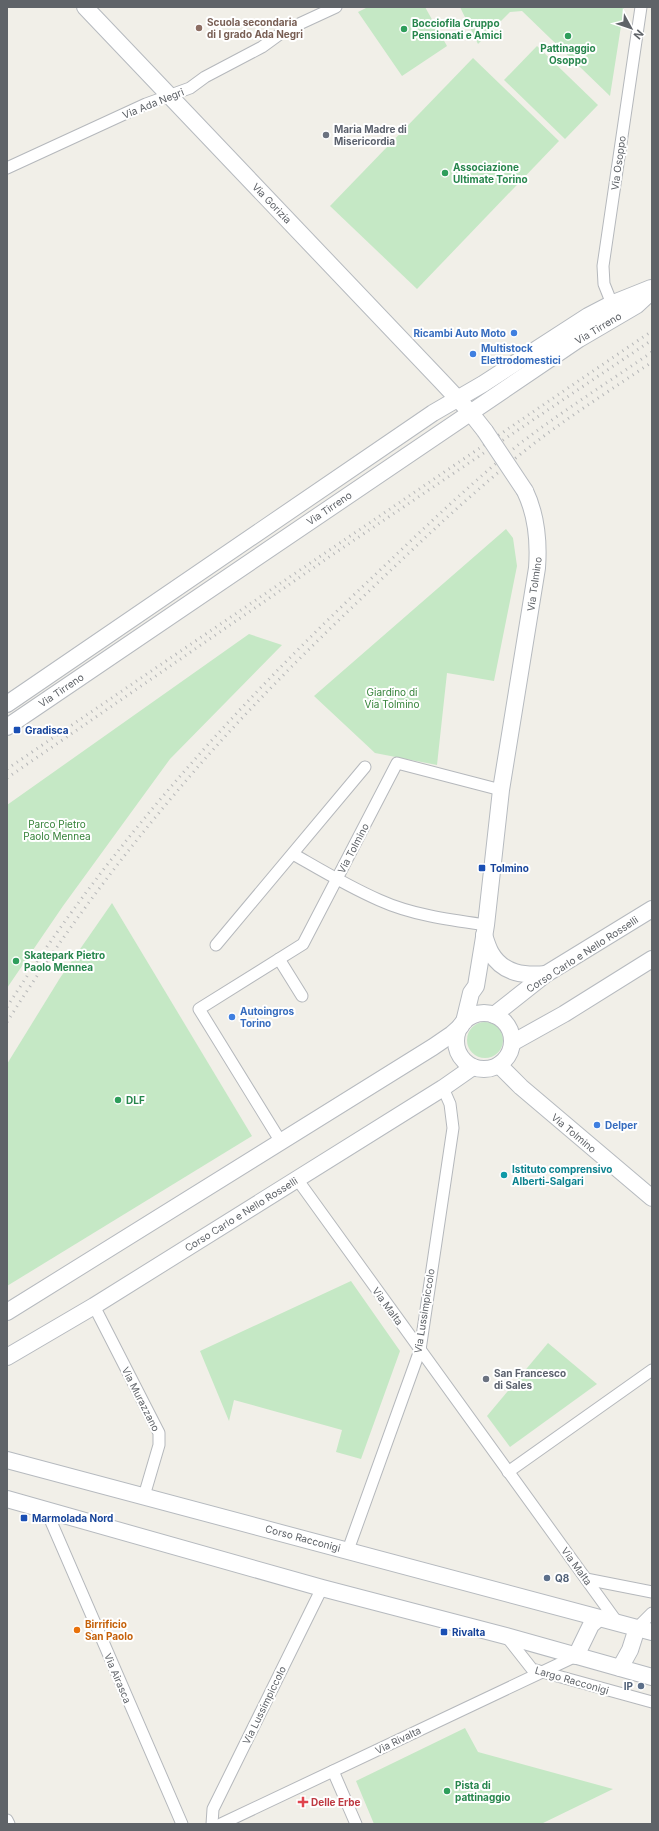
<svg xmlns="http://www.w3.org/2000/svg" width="659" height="1831" font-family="Inter,sans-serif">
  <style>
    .green { fill: #c5e8c5 }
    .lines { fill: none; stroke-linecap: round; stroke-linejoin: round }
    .street-casing { stroke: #b5b8bc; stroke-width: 13 }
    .secondary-casing { stroke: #b6babf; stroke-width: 18 }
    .street { stroke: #fff; stroke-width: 11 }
    .secondary { stroke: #fff; stroke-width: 16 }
    .rail { stroke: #b6b7b8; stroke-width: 3; stroke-dasharray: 1 5; stroke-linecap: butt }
    .secondary-bridge-casing { stroke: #b6babf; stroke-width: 18; stroke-linecap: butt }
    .secondary-bridge { stroke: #fff; stroke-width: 16 }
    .education-dot { fill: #8d6e63; stroke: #fff; stroke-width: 1.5 }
    .leisure-dot { fill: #2e9e5b; stroke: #fff; stroke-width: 1.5 }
    .worship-dot { fill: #6b7280; stroke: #fff; stroke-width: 1.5 }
    .shop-dot { fill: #3f7fe0; stroke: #fff; stroke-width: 1.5 }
    .transit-dot { fill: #1a4fb4; stroke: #fff; stroke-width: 1.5 }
    .culture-dot { fill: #0f9aa8; stroke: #fff; stroke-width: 1.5 }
    .service-dot { fill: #5c6f8a; stroke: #fff; stroke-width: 1.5 }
    .food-dot { fill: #e8710a; stroke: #fff; stroke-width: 1.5 }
    .health-dot { fill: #e0444e; stroke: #fff; stroke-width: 1.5 }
    .labels { text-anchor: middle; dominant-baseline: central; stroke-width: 4; stroke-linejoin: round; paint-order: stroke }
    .education-label { font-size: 10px; font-weight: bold; fill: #785e54; stroke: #fff; text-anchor: start }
    .leisure-label { font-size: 10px; font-weight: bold; fill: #27864d; stroke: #fff; text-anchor: start }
    .street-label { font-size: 10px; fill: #5f6368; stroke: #fff }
    .worship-label { font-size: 10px; font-weight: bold; fill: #5b616d; stroke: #fff; text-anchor: start }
    .shop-label { font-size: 10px; font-weight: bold; fill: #366cbe; stroke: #fff; text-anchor: start }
    .park-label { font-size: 10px; fill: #348238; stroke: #fff }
    .transit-label { font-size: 10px; font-weight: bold; fill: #164399; stroke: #fff; text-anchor: start }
    .culture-label { font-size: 10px; font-weight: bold; fill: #0d838f; stroke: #fff; text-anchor: start }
    .service-label { font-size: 10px; font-weight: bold; fill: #4e5e75; stroke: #fff; text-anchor: start }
    .food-label { font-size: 10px; font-weight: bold; fill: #c56008; stroke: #fff; text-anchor: start }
    .health-label { font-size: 10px; font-weight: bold; fill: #be3a42; stroke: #fff; text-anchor: start }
  </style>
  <rect width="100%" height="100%" fill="#f1efe8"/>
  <g class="green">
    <path d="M368,7H425L447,46L402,76L358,12Z"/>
    <path d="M460,7H624L610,96L522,11L510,12L478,44Z"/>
    <path d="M537,46L598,105L565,139L504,80Z"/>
    <path d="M473,58L559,141L417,289L330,206Z"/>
    <path d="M506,529L513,538L517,566L494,681L447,673L437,765L375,753L314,696Z"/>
    <path d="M249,634L282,645L170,759L63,906L7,988V805Z"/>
    <path d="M112,903L252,1136L7,1286V1064L60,978Z"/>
    <circle cx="485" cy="1040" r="18"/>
    <path d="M351,1281L400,1351L361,1459L336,1452L342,1430L234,1400L229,1421L200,1351Z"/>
    <path d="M548,1343L597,1384L510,1447L487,1416Z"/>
    <path d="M465,1728L478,1752L613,1789L541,1824H374L356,1781Z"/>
  </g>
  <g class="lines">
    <defs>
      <g id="street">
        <path d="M7,168L146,104L190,88L205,77L262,47L284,31L336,7"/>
        <path d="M614,309L604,284L603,266L641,7"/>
        <path d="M293,854C321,870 349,887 379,900C412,915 450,920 486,925"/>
        <path d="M216,945L365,767"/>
        <path d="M279,959L302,996"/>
        <path d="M281,1142L199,1009L303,944L397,763L501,790"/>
        <path d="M297,1179L617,1622"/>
        <path d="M94,1306L159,1433V1445L144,1496"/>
        <path d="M508,1472L652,1370"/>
        <path d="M46,1510L182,1824"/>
        <path d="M348,1550L420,1350L453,1128L450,1104L443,1088"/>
        <path d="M586,1579L652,1592"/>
        <path d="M637,1628L652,1613"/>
        <path d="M506,1636L532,1669L652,1702"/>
        <path d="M333,1771L356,1824"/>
        <path d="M7,1820L9,1824"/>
        <path d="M212,1824L213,1809L322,1588"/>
        <path d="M221,1824L576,1656"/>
      </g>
      <g id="secondary">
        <path d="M85,7L441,381L470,412L485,431"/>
        <path d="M7,704L433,413L483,384L588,316L611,304L651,288"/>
        <path d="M7,727L579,339L637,305L652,291"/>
        <path d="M484,935C486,941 488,948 491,953C503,974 525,976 546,974"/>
        <circle cx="484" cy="1041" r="28"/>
        <path d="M494,1015L546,974L652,909"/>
        <path d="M464,1022L471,993L476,986L486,925L501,790L537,568C539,541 537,516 525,491"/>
        <path d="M512,1043L564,1014L652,959"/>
        <path d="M499,1065L521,1087L652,1198"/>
        <path d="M7,1312L433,1047L452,1034L461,1026"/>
        <path d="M7,1357L94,1306L443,1088L473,1067"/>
        <path d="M7,1460L652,1632"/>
        <path d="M7,1499L322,1588L506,1636L652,1677"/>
        <path d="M576,1656L591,1625L599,1618"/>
        <path d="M620,1668L630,1650L637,1628"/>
      </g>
    </defs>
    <use href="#street" class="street-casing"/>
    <use href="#secondary" class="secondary-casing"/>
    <use href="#street" class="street"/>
    <use href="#secondary" class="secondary"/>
    <g class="rail">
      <path d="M7,769L652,331"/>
      <path d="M7,778L335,553L652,340"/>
      <path d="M7,1007C109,846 238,703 377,573C423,529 469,485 518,445C561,412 607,383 652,352"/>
      <path d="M7,1022C59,940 116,863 179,789C237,720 301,656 366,594C417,545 467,497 522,453C563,420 608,392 652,362"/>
    </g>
    <defs>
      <path id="secondary-bridge" d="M485,431L525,491"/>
    </defs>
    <use href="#secondary-bridge" class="secondary-bridge-casing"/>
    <use href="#secondary-bridge" class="secondary-bridge"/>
  </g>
  <circle class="education-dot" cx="199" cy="28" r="4"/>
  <g class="leisure-dot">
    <circle cx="404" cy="29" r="4"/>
    <circle cx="568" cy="36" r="4"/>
    <circle cx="445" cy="173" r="4"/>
    <circle cx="16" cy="961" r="4"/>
    <circle cx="118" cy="1100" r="4"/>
    <circle cx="447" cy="1791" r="4"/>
  </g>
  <g class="worship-dot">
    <circle cx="326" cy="135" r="4"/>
    <circle cx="486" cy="1379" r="4"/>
  </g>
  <g class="shop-dot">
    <circle cx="514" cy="333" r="4"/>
    <circle cx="473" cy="354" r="4"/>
    <circle cx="232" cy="1017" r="4"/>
    <circle cx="597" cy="1125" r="4"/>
  </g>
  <g class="transit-dot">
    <rect x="13" y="726" width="8" height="8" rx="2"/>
    <rect x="478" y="864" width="8" height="8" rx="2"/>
    <rect x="20" y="1514" width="8" height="8" rx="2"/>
    <rect x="440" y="1628" width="8" height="8" rx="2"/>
  </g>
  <circle class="culture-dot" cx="504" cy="1175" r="4"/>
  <g class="service-dot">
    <circle cx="547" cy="1578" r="4"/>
    <circle cx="641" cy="1686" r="4"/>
  </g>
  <circle class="food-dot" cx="77" cy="1630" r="4"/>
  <path class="health-dot" d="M301 1796h4v4h4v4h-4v4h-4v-4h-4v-4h4z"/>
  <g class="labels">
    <g class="education-label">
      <text x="207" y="22">Scuola secondaria<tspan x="207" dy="12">di I grado Ada Negri</tspan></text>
    </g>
    <g class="leisure-label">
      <text x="412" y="23">Bocciofila Gruppo<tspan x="412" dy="12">Pensionati e Amici</tspan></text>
      <text x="568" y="48" text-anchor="middle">Pattinaggio<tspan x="568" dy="12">Osoppo</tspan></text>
      <text x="453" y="167">Associazione<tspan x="453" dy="12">Ultimate Torino</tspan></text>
      <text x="24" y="955">Skatepark Pietro<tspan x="24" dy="12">Paolo Mennea</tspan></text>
      <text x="126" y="1100">DLF</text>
      <text x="455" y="1785">Pista di<tspan x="455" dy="12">pattinaggio</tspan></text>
    </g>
    <g class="street-label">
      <text transform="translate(153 103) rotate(-22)">Via Ada Negri</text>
      <text transform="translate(618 163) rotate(-82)">Via Osoppo</text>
      <text transform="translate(272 203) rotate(46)">Via Gorizia</text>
      <text transform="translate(598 328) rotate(-31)">Via Tirreno</text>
      <text transform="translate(329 508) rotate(-34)">Via Tirreno</text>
      <text transform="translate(534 584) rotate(-82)">Via Tolmino</text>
      <text transform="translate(61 690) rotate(-34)">Via Tirreno</text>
      <text transform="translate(353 848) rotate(-62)">Via Tolmino</text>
      <text transform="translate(582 954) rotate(-33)">Corso Carlo e Nello Rosselli</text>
      <text transform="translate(574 1133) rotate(40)">Via Tolmino</text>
      <text transform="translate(241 1214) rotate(-32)">Corso Carlo e Nello Rosselli</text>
      <text transform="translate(388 1306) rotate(54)">Via Malta</text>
      <text transform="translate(424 1311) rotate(-81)">Via Lussimpiccolo</text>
      <text transform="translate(141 1399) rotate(63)">Via Murazzano</text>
      <text transform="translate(303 1538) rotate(15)">Corso Racconigi</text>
      <text transform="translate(577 1566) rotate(54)">Via Malta</text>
      <text transform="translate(118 1678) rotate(67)">Via Airasca</text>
      <text transform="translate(572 1680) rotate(16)">Largo Racconigi</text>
      <text transform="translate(264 1705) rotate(-64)">Via Lussimpiccolo</text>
      <text transform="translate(398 1740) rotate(-26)">Via Rivalta</text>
    </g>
    <g class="worship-label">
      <text x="334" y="129">Maria Madre di<tspan x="334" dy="12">Misericordia</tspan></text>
      <text x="494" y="1373">San Francesco<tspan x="494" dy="12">di Sales</tspan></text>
    </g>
    <g class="shop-label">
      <text x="506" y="333" text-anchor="end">Ricambi Auto Moto</text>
      <text x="481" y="348">Multistock<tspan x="481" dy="12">Elettrodomestici</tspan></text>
      <text x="240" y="1011">Autoingros<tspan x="240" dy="12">Torino</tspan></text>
      <text x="605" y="1125">Delper</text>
    </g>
    <g class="park-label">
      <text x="392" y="692">Giardino di<tspan x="392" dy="12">Via Tolmino</tspan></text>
      <text x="57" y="824">Parco Pietro<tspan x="57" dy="12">Paolo Mennea</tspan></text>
    </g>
    <g class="transit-label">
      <text x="25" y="730">Gradisca</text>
      <text x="490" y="868">Tolmino</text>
      <text x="32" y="1518">Marmolada Nord</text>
      <text x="452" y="1632">Rivalta</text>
    </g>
    <g class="culture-label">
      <text x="512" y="1169">Istituto comprensivo<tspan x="512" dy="12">Alberti-Salgari</tspan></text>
    </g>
    <g class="service-label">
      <text x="555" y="1578">Q8</text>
      <text x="633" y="1686" text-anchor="end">IP</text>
    </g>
    <g class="food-label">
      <text x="85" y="1624">Birrificio<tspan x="85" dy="12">San Paolo</tspan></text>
    </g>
    <g class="health-label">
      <text x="311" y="1802">Delle Erbe</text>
    </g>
  </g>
  <rect width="659" height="1831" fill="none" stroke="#5f6368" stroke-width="16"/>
  <g transform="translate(631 28) rotate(130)" stroke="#ffffff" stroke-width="3" paint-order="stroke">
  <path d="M0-3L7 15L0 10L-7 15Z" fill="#5f6368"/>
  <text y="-6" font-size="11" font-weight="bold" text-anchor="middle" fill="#5f6368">N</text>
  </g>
</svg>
